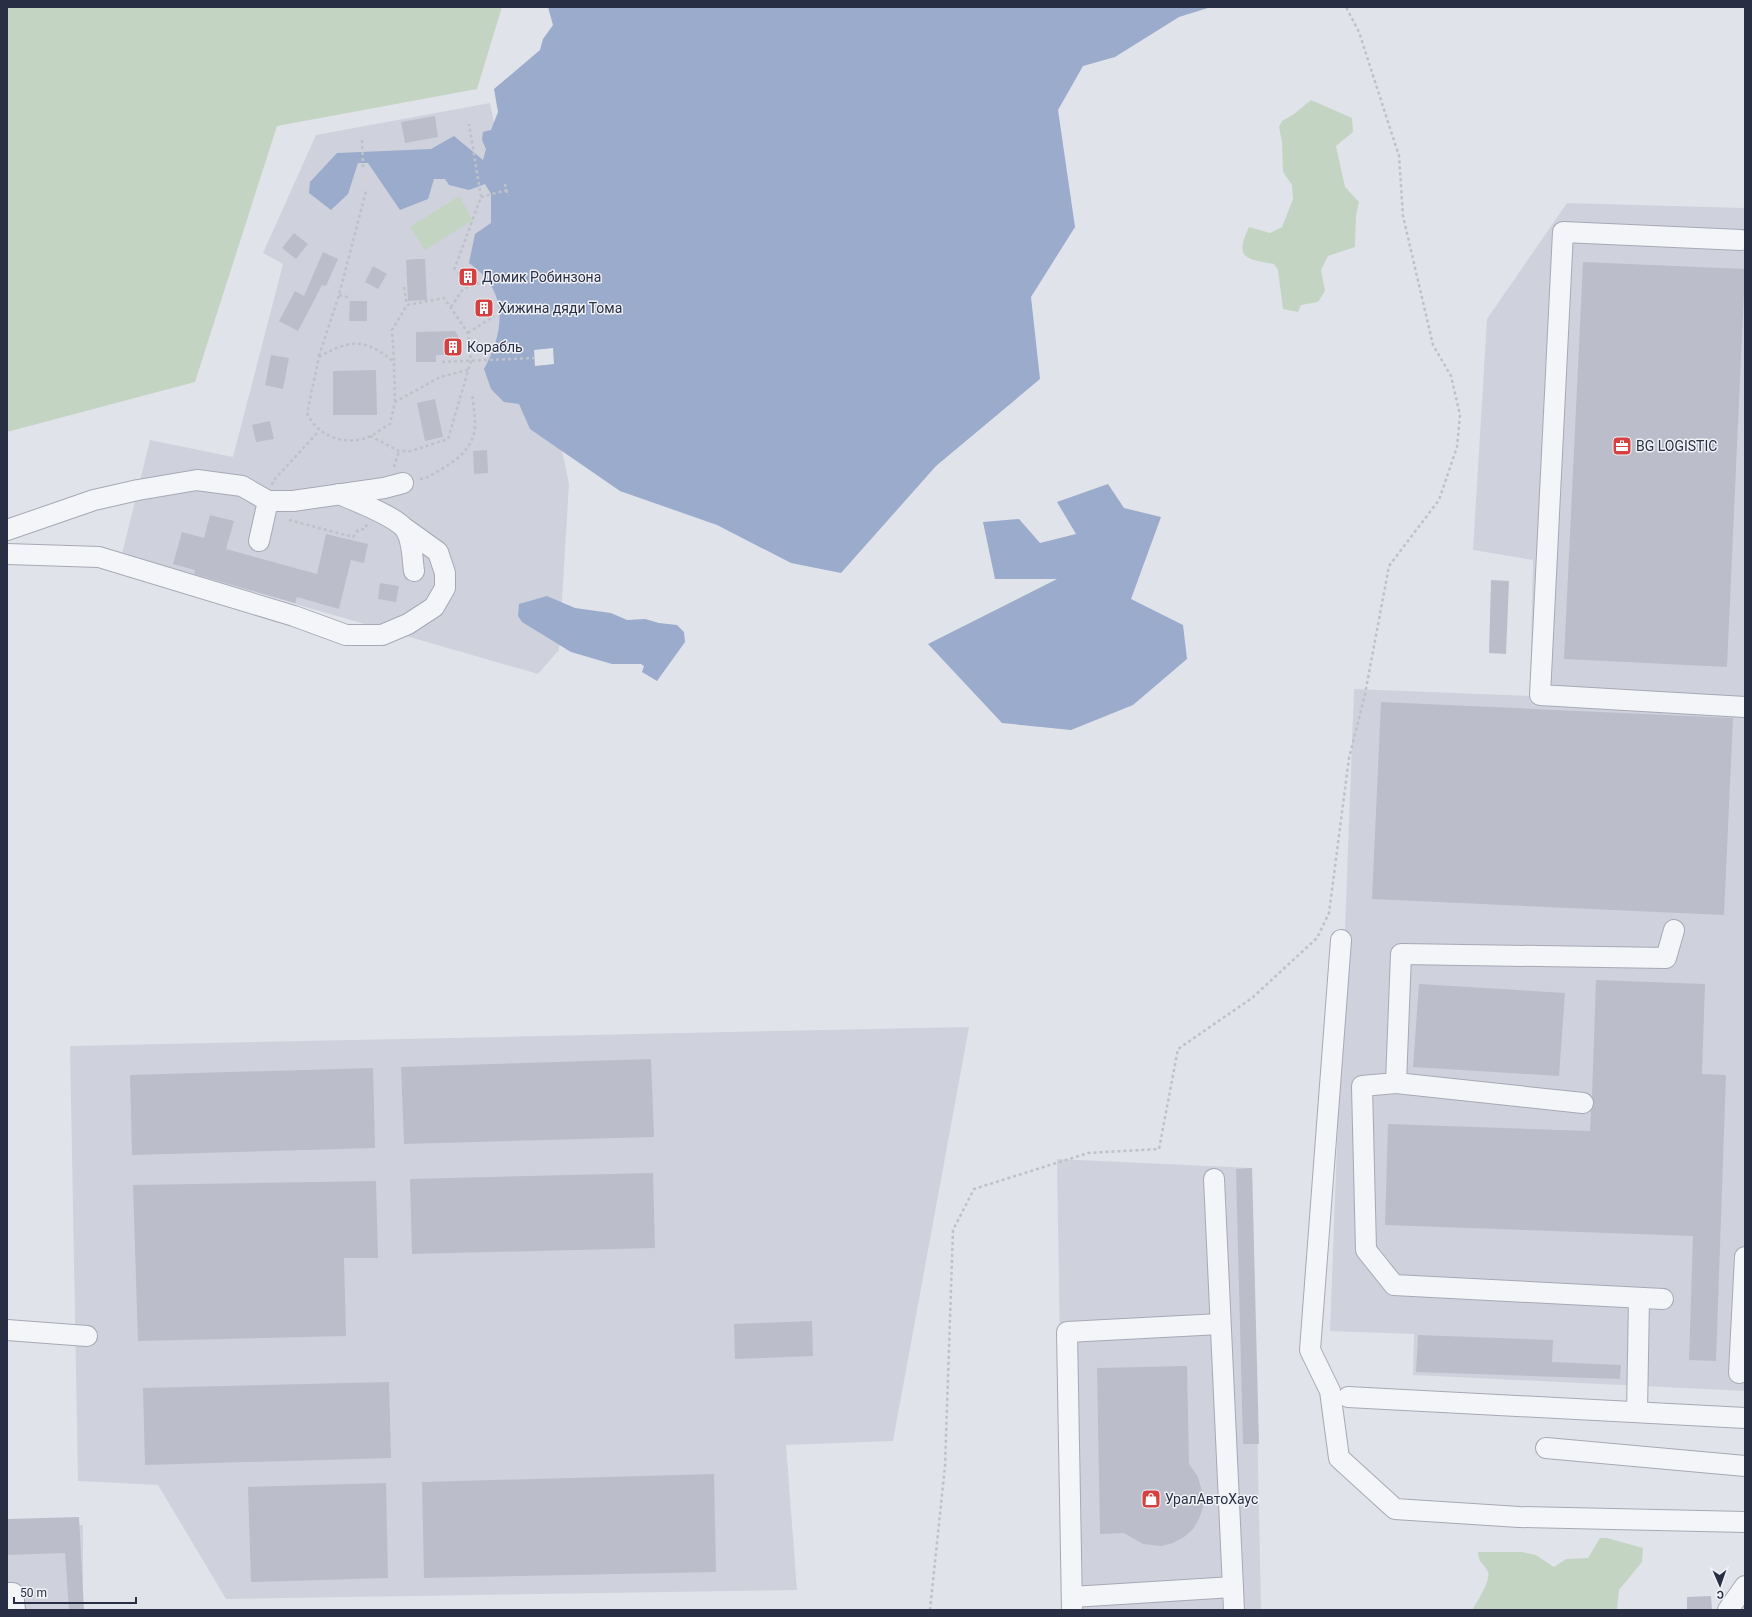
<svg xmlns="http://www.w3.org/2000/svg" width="1752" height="1617" font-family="Roboto,sans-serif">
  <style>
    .built { fill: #cfd2dc }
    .green { fill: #c3d5c2 }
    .water { fill: #9aabcc }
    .pier { fill: #e1e3ea }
    .building { fill: #bbbeca }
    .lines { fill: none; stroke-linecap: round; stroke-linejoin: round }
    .minor-casing { stroke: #a6a9b5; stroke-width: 22 }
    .path { stroke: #bfc1c9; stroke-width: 2.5; stroke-dasharray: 3 3; stroke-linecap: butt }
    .minor { stroke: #f4f5f8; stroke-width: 20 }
    .labels { text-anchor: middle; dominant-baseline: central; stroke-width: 3; stroke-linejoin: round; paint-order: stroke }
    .poi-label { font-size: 14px; fill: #282e43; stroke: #f1f2f7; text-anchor: start }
  </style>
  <rect width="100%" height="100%" fill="#e1e3ea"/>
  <g class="built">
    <path d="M490,103L569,484L559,650L538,674L122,554L150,440L233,457L283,264L263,253L316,135Z"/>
    <path d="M1567,203L1745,208V1391L1413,1375L1414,1334L1330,1331L1354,689L1530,696L1533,560L1473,550L1487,319Z"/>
    <path d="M969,1027L893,1441L786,1445L797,1590L226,1599L158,1485L78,1481L70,1046Z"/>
    <path d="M1057,1159L1252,1168L1261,1610H1064Z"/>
    <path d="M83,1525V1610H7V1527Z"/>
  </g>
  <g class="green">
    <path d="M7,7H502L477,89L277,126L195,382L7,432Z"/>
    <path d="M1311,100L1352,118L1353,132L1336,146L1345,187L1359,202L1356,216L1355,247L1328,256L1321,270L1325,291L1318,302L1301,305L1298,312L1283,309L1278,270L1274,264C1246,259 1234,259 1249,227L1270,233L1282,227L1293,199L1292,185L1283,172L1282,142L1279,127L1282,121L1294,114Z"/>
    <path d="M459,196L473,220L425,250L410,227Z"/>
    <path d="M1600,1538H1607L1643,1548L1642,1562L1619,1590L1617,1610H1472C1477,1602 1491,1580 1488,1572C1484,1563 1479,1564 1478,1552H1522L1536,1555L1554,1567L1566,1559L1588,1558Z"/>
  </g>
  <g class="water">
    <path d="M548,7H1211L1179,17L1115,57L1083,66L1058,110L1075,227L1031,297L1040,379L936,466L841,573L791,563L717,525L620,491L530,429L519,404L504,402L491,389L484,369C505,330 509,291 469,263L475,234L491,223V194L485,184L469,190L449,185L445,179H434L428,199L400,210L368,163H358L348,194L331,210L309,193L310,182L337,153L431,149L454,136L483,160L486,149L482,140L483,132L491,130L498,112L494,89L540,50L543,39L553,25Z"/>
    <path d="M1108,484L1124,508L1161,517L1131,599L1183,625L1187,659L1133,705L1071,730L1002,723L928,644L1057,579H995L983,522L1019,519L1040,543L1076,534L1057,502Z"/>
    <path d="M547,596L575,608L611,613L627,620L645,619L659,623L677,625L684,632L685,642L657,681L642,672L644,666L641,664H612L571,652L522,622L518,616L519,604Z"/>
  </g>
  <path class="pier" d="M553,348L554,364L535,366L534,350Z"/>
  <g class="building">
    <path d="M435,116L438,137L405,143L401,122Z"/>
    <path d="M294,233L308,244L296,259L282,248Z"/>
    <path d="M323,252L338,259L326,286L322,285L298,331L279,321L295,291L304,296Z"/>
    <path d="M416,259H425L427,300L408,301L406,260Z"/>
    <path d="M1583,262L1745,269L1727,667L1564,659Z"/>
    <path d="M373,266L387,274L378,289L365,282Z"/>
    <path d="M474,267L478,281L461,286L457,272Z"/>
    <path d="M487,299L494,311L482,318L475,305Z"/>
    <path d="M350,301H367V321H349Z"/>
    <path d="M455,331L460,339V354L436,355V362H416V332Z"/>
    <path d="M271,355L289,358L283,389L265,385Z"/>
    <path d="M376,370L377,415H333V371Z"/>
    <path d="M435,399L443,437L425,441L417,403Z"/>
    <path d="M270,421L274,439L256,442L252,425Z"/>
    <path d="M487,450L488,473L474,474L473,451Z"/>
    <path d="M210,515L234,521L226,549L317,574L326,534L368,544L364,563L351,560L339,609L297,597L295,603L194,574L195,570L173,564L182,532L204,538Z"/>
    <path d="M1491,580L1509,581L1506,654L1489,653Z"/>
    <path d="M380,583L399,586L396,602L378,599Z"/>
    <path d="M1381,702L1733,718L1724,915L1372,899Z"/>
    <path d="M1596,980L1705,984L1702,1074L1726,1075L1716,1361L1689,1360L1693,1236L1385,1225L1388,1124L1590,1131L1591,1111L1594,1104L1592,1096Z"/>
    <path d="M1419,984L1565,993L1559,1076L1413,1067Z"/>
    <path d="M651,1059L654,1137L404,1144L401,1067Z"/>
    <path d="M373,1068L375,1148L132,1155L130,1075Z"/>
    <path d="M1252,1168L1259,1444H1243L1236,1169Z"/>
    <path d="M653,1173L655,1248L412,1254L410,1179Z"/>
    <path d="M376,1181L378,1258H344L346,1336L138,1341L133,1185Z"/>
    <path d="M812,1321L813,1356L735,1359L734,1324Z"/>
    <path d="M1418,1335L1553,1340L1552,1362L1621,1365L1620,1379L1416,1372Z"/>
    <path d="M1187,1366L1189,1464L1198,1477L1203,1495V1507L1199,1519L1193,1529L1184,1537L1173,1543L1161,1546L1143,1544L1124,1533L1100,1534L1097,1368Z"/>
    <path d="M389,1382L391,1458L145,1465L143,1388Z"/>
    <path d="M714,1474L716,1572L424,1578L422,1482Z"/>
    <path d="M386,1483L388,1578L251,1582L248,1487Z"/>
    <path d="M79,1517L84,1610H69L65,1553L7,1555V1519Z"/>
    <path d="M1711,1596L1712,1610H1687V1597Z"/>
  </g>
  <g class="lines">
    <defs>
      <g id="minor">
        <path d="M1741,240L1563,232L1540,695L1745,707"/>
        <path d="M339,494C355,501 395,516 405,529C413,540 412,558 414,571"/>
        <path d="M268,501H293L384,488L403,483"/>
        <path d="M7,530L94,500L138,490L197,480L242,486L268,501L259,541"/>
        <path d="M7,554L99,557L294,616L346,635H382L408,624L434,607L445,588V573L438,552L406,529"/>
        <path d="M1341,940L1310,1350L1330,1391L1339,1458L1395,1509L1519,1517L1745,1522"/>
        <path d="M1396,1083L1583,1103"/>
        <path d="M1214,1179L1234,1610"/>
        <path d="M1663,1299L1394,1285L1366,1250L1362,1086L1396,1083L1401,954L1666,958L1674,930"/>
        <path d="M7,1330L87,1336"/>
        <path d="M1739,1373L1745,1257"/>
        <path d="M1348,1397L1745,1418"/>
        <path d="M1637,1412L1639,1298"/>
        <path d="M1546,1448L1745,1466"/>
        <path d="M7,1593H13L15,1610"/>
        <path d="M1072,1597L1233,1587"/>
        <path d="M1072,1610L1067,1332L1220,1324"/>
        <path d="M1728,1610L1745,1586"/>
      </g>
    </defs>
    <use href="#minor" class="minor-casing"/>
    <g class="path">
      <path d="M362,140L363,167"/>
      <path d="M505,184L508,196"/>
      <path d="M481,197L507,190"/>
      <path d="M454,270L481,197L469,124"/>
      <path d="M404,287L407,305"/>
      <path d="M339,295L350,298"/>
      <path d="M451,307L463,289L479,283"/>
      <path d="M468,333L494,316"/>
      <path d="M319,356L339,295L366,191"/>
      <path d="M442,362L534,358"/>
      <path d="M395,402L394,362C365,338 350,339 319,357L307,413C317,437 347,447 371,436C377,433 384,427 390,424L395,402L440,377L468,370"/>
      <path d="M370,436L399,451H411L448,439L471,361L468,333L444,298L407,305L392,330L394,361"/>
      <path d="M394,467L399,451"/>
      <path d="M420,479L426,478C447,466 475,453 475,424C475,414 473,403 472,393"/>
      <path d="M272,485L273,481L319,431"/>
      <path d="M289,520L353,537L358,530L365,529L367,524"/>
      <path d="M930,1610L945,1466L953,1230L974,1189L1088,1153L1159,1149L1178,1049L1252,998L1317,938L1329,913L1349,758L1365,694L1389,566L1439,500L1457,447L1460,415L1451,376L1433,345L1403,216L1399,156L1359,32L1346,7"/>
    </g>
    <use href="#minor" class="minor"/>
  </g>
  <defs>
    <symbol id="building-square" viewBox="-11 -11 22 22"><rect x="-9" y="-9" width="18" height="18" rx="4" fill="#d54141" stroke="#f1f2f7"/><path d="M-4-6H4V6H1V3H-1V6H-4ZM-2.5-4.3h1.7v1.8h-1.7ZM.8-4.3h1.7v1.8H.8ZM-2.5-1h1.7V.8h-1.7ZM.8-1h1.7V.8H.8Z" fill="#fff"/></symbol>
    <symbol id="office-square" viewBox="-11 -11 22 22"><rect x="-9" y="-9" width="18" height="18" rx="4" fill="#d54141" stroke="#f1f2f7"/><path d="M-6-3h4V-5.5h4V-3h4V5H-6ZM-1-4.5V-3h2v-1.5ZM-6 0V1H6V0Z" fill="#fff"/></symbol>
    <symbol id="shop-square" viewBox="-11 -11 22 22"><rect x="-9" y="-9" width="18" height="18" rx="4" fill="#d54141" stroke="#f1f2f7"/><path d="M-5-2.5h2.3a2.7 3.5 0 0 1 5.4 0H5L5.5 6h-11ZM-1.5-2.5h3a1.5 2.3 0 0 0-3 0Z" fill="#fff"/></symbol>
  </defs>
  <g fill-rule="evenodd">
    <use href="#building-square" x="457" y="266" width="22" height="22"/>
    <use href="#building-square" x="473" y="297" width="22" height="22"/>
    <use href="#building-square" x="442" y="336" width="22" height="22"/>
    <use href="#office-square" x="1611" y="435" width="22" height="22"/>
    <use href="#shop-square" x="1140" y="1488" width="22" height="22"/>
  </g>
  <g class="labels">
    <g class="poi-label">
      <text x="482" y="277">Домик Робинзона</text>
      <text x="498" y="308">Хижина дяди Тома</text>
      <text x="467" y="347">Корабль</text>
      <text x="1636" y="446">BG LOGISTIC</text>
      <text x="1165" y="1499">УралАвтоХаус</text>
    </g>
  </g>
  <rect width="1752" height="1617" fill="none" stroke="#282e43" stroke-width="16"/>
  <g transform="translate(1720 1585) rotate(178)" stroke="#f1f2f7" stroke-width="3" paint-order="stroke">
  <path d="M0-3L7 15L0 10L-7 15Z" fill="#282e43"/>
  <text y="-6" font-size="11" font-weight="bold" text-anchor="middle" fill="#282e43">С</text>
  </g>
  <path d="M14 1597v6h122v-6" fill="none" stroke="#282e43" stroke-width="2"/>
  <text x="20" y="1597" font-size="12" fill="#282e43" stroke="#f1f2f7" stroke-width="3" paint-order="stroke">50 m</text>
</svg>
